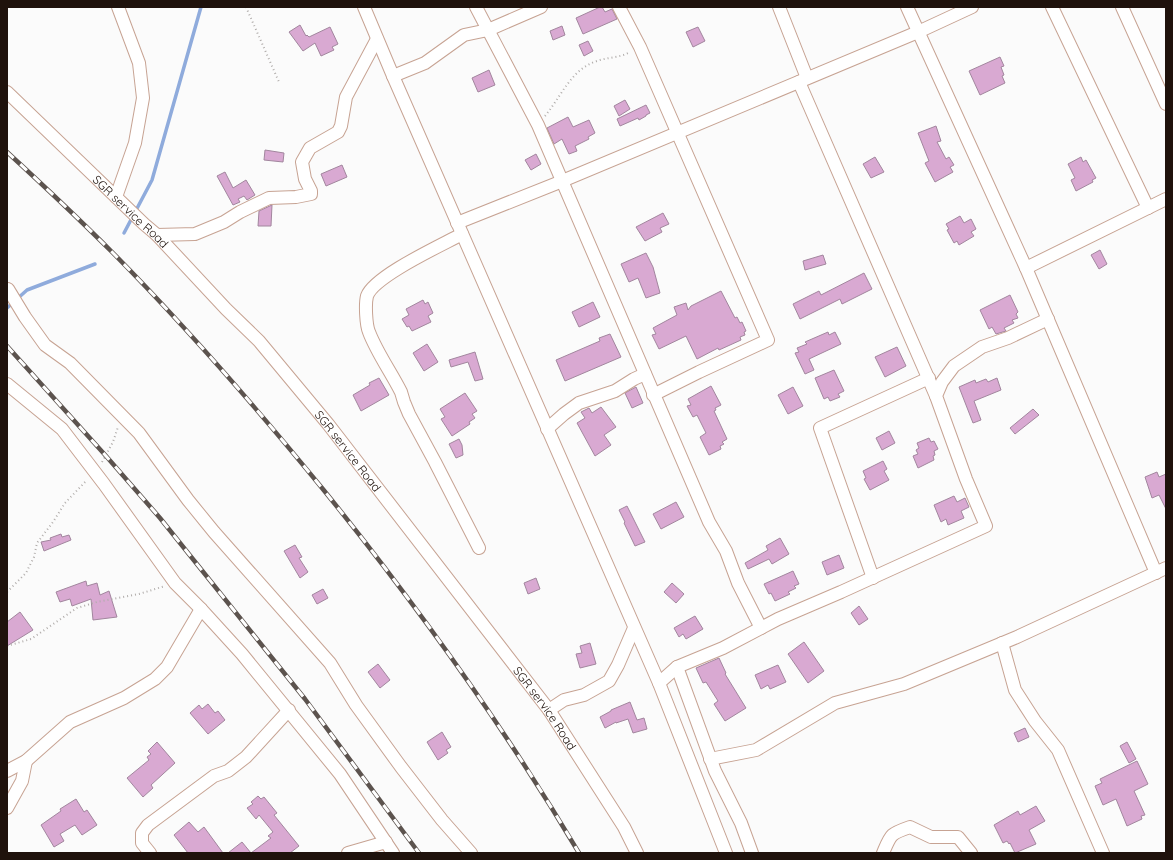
<svg xmlns="http://www.w3.org/2000/svg" width="1173" height="860" font-family="Quicksand,sans-serif">
  <style>
    .lines { fill: none; stroke-linecap: round; stroke-linejoin: round }
    .stream { stroke: #8fabdc; stroke-width: 3.5 }
    .building { fill: #d9a9d2; stroke: #a2869e }
    .street-casing { stroke: #c7a393; stroke-width: 14 }
    .path { stroke: #b1adab; stroke-width: 2; stroke-dasharray: 1 3; stroke-linecap: butt }
    .street { stroke: #fff; stroke-width: 12 }
    .rail-casing { stroke: #5c534e; stroke-width: 4.5 }
    .rail { stroke: #fff; stroke-width: 3; stroke-dasharray: 9; stroke-linecap: butt }
    .labels { text-anchor: middle; dominant-baseline: central; stroke-width: 3.5; stroke-linejoin: round; paint-order: stroke }
    .street-label { font-size: 12px; fill: #1f120c; stroke: #fff }
  </style>
  <rect width="100%" height="100%" fill="#fbfbfb"/>
  <g class="lines">
    <g class="stream">
      <path d="M124,233L152,180L201,7"/>
      <path d="M7,308L27,290L95,264"/>
    </g>
  </g>
  <g class="building">
    <path d="M600,7H602L605,12L612,9L617,19L583,34L576,18Z"/>
    <path d="M300,25L306,36L307,35L309,37L330,27L338,44L332,47L334,50L321,56L315,43L303,51L289,32Z"/>
    <path d="M562,26L565,35L553,40L550,31Z"/>
    <path d="M698,27L705,41L693,47L686,32Z"/>
    <path d="M588,41L593,51L584,56L579,45Z"/>
    <path d="M1000,57L1004,66L1001,67L1004,75L1002,76L1005,83L980,95L969,71Z"/>
    <path d="M489,70L495,85L478,92L472,78Z"/>
    <path d="M625,100L630,109L619,116L614,106Z"/>
    <path d="M646,105L650,113L646,115V116L639,120L638,118L620,126L617,119Z"/>
    <path d="M568,117L573,127L589,120L595,133L588,137L589,139L575,146L577,151L569,154L562,139L554,144L547,128Z"/>
    <path d="M936,126L941,141L937,142L946,159L949,157L954,165L950,167L953,172L935,182L925,163L929,161L918,133Z"/>
    <path d="M265,150L284,153L283,162L264,160Z"/>
    <path d="M536,154L541,164L531,170L525,160Z"/>
    <path d="M875,157L884,172L871,178L863,164Z"/>
    <path d="M1081,157L1083,162L1086,160L1096,178L1092,180L1093,182L1076,191L1071,180L1075,178L1068,164Z"/>
    <path d="M342,165L347,177L326,186L321,174Z"/>
    <path d="M225,172L233,188L246,180L255,195L247,200L244,196L238,199L240,202L233,205L217,176Z"/>
    <path d="M272,205L271,226H258L259,211Z"/>
    <path d="M663,213L669,224L660,228L662,232L645,241L636,227Z"/>
    <path d="M960,216L964,223L971,219L976,229L971,232L974,236L959,245L957,241L954,243L947,230L949,229L946,224Z"/>
    <path d="M1100,250L1107,264L1099,269L1091,255Z"/>
    <path d="M646,253L653,267L660,293L646,298L638,278L629,282L621,264Z"/>
    <path d="M823,255L826,264L805,270L803,261Z"/>
    <path d="M864,273L872,289L842,304L840,299L800,319L793,304L819,291L821,295Z"/>
    <path d="M721,291L735,318L737,317L740,323L742,322L746,331L744,332L745,335L740,337L741,340L719,350L718,348L697,359L686,336L659,349L652,335L656,334L653,328L677,315L674,307L686,303L688,310L691,306Z"/>
    <path d="M1010,295L1018,312L1016,314L1018,318L1012,320L1014,323L1004,328L1006,331L996,334L992,327L989,329L980,310Z"/>
    <path d="M423,300L425,304L428,302L433,313L428,316L431,322L412,331L409,326L407,327L402,319L409,315L406,309Z"/>
    <path d="M593,302L600,317L579,327L572,312Z"/>
    <path d="M828,332L829,335L835,332L841,344L809,359L814,370L805,374L795,353L799,352L797,348L807,344L805,342Z"/>
    <path d="M610,334L621,357L565,381L556,360L600,341L599,338Z"/>
    <path d="M427,344L438,362L424,371L413,353Z"/>
    <path d="M897,347L906,366L885,377L875,357Z"/>
    <path d="M475,352L483,379L475,381L468,362L451,367L449,360Z"/>
    <path d="M834,370L844,391L838,394L840,397L830,401L828,397L824,399L815,378Z"/>
    <path d="M379,378L389,395L361,411L353,395L370,385L369,383Z"/>
    <path d="M997,378L1001,390L974,401L981,420L973,423L959,387L975,380L976,383L986,379L988,382Z"/>
    <path d="M711,386L721,405L715,408L716,410L714,411L727,439L722,442L724,444L720,446L721,449L709,455L700,437L706,433L697,415L693,417L687,406L691,405L688,399Z"/>
    <path d="M636,387L643,403L632,408L625,393Z"/>
    <path d="M793,387L803,406L788,414L778,395Z"/>
    <path d="M465,393L477,411L472,414L475,418L469,422L470,424L452,436L441,419L445,417L440,409Z"/>
    <path d="M601,407L616,427L604,435L611,445L595,456L577,423L585,418L581,412L589,408L592,413Z"/>
    <path d="M1033,409L1039,415L1015,434L1010,428Z"/>
    <path d="M889,431L895,443L882,450L876,438Z"/>
    <path d="M929,438L931,442L934,441L938,449L934,451L935,455L933,456L934,460L918,468L913,456L918,454L916,450L919,448L917,443Z"/>
    <path d="M459,439L462,445L463,455L456,458L449,444Z"/>
    <path d="M883,461L887,469L884,471L889,480L870,490L864,479L866,478L863,471Z"/>
    <path d="M1157,472L1159,477L1166,474V509L1159,495L1152,498L1145,477Z"/>
    <path d="M954,496L957,502L965,498L969,507L961,511L964,518L948,525L946,519L941,522L934,505Z"/>
    <path d="M676,502L684,517L661,529L653,514Z"/>
    <path d="M627,506L645,542L635,546L624,523L625,522L619,510Z"/>
    <path d="M61,534L62,537L69,535L71,540L44,551L41,542L51,540L50,538Z"/>
    <path d="M780,538L789,554L772,564L769,559L748,569L745,563L768,550L766,546Z"/>
    <path d="M295,545L302,557L299,558L308,572L300,578L284,551Z"/>
    <path d="M839,555L844,568L827,575L822,562Z"/>
    <path d="M793,571L799,584L794,586L796,588L788,592L790,594L775,601L771,593L769,594L764,584Z"/>
    <path d="M536,578L540,589L528,594L524,583Z"/>
    <path d="M86,581L87,586L97,583L100,595L109,591L117,617L93,620L91,599L72,606L70,599L60,602L56,592Z"/>
    <path d="M672,583L684,594L676,603L664,592Z"/>
    <path d="M323,589L328,598L317,604L312,595Z"/>
    <path d="M859,606L868,619L859,625L851,613Z"/>
    <path d="M20,612L33,630L7,646V622Z"/>
    <path d="M695,616L703,629L686,639L683,634L679,637L674,628Z"/>
    <path d="M804,642L824,671L808,683L788,654Z"/>
    <path d="M590,643L596,664L580,668L576,654L582,653L580,646Z"/>
    <path d="M719,658L726,673L725,674L746,708L725,721L714,704L718,701L706,682L703,683L696,668Z"/>
    <path d="M378,664L390,680L380,688L368,672Z"/>
    <path d="M778,665L786,682L770,689L768,685L761,689L755,675Z"/>
    <path d="M630,702L637,720L644,718L647,729L633,733L628,719L616,723V722L605,728L600,717L611,711V710Z"/>
    <path d="M208,704L215,713L218,711L225,720L208,734L190,713L199,705L202,709Z"/>
    <path d="M1025,728L1029,737L1018,742L1014,733Z"/>
    <path d="M442,732L451,747L446,750L448,753L438,760L427,742Z"/>
    <path d="M157,742L175,763L151,785L153,788L143,797L127,778L149,760L147,757L151,754L148,751Z"/>
    <path d="M1127,742L1136,759L1129,763L1120,746Z"/>
    <path d="M1137,761L1148,784L1134,791L1145,815L1141,816L1142,819L1127,826L1116,799L1103,805L1095,786L1102,783L1100,779Z"/>
    <path d="M258,796L261,799L264,797L277,813L274,815L299,846L290,853H251L271,838L268,836L273,832L259,815L256,819L247,808L253,804L251,802Z"/>
    <path d="M76,799L84,812L87,810L97,825L82,835L75,825L60,834L64,841L54,847L41,825L61,811L60,809Z"/>
    <path d="M1036,806L1045,821L1029,830L1036,844L1015,853L1010,843L1009,844L1007,841L1003,843L994,825L1018,811L1020,815Z"/>
    <path d="M189,822L198,832L204,827L223,853H188L174,835Z"/>
    <path d="M242,842L251,853H228Z"/>
  </g>
  <g class="lines">
    <defs>
      <g id="street">
        <path d="M364,7L393,76L659,683L726,853"/>
        <path d="M476,7L538,125L709,522L726,551L738,583L761,628"/>
        <path d="M619,7L640,47L768,340L699,372L653,395"/>
        <path d="M779,7L807,78"/>
        <path d="M907,7L1026,268L1156,573"/>
        <path d="M1052,7L1148,208"/>
        <path d="M1122,7L1166,104"/>
        <path d="M393,76L425,63L464,35L488,30L541,7"/>
        <path d="M799,82L936,396"/>
        <path id="s1" d="M7,92L144,224L157,235L226,309L259,341L328,424L549,710L624,827L637,853"/>
        <path d="M116,197L135,143L143,98L139,63L118,7"/>
        <path d="M457,223L555,184L918,32L972,7"/>
        <path d="M462,234C442,245 374,276 367,296C365,304 366,325 369,332C377,353 391,372 401,392L404,402L409,414L435,462L479,548"/>
        <path d="M157,235L195,234L224,222L240,212L269,198L296,197L311,194V191L305,179L302,162L310,148L338,132L341,126L346,97L377,39"/>
        <path d="M1026,268L1166,199"/>
        <path d="M8,289L25,317L45,345L70,363L139,433L188,500L214,532L330,663L356,705L401,767L442,820L471,853"/>
        <path d="M7,384L62,429L104,484L175,583L201,609L242,654L340,774L393,853"/>
        <path d="M547,429L564,414L579,403L615,391L634,379L645,374"/>
        <path d="M873,578L820,428L929,378"/>
        <path d="M1002,643L1015,690L1035,721L1058,750L1103,853"/>
        <path d="M677,667L715,771L741,823L752,853"/>
        <path d="M659,683L677,667L723,648L778,619L841,592L986,526L966,479L936,396L942,382L954,366L982,347L1008,338L1048,319"/>
        <path d="M549,710L564,700L584,695L609,681L618,665L634,628"/>
        <path d="M710,759L756,750L835,703L904,684L1017,637L1166,568"/>
        <path d="M7,771L26,761L70,722L124,698L155,679L167,667L201,609"/>
        <path d="M7,808L22,781L26,761"/>
        <path d="M150,853L142,843V833L148,825L214,776L228,771L246,757L289,710"/>
        <path d="M348,853L386,842"/>
        <path d="M883,853C891,834 890,834 910,827L931,837H958L971,853"/>
      </g>
    </defs>
    <use href="#street" class="street-casing"/>
    <g class="path">
      <path d="M246,7L279,82"/>
      <path d="M545,116C561,97 571,69 597,61C608,57 620,58 630,52"/>
      <path d="M102,462L113,442L118,427"/>
      <path d="M7,592L26,573L34,557L37,543L53,522L65,503L87,480"/>
      <path d="M7,646L31,639L77,608L97,602L139,594L165,586"/>
    </g>
    <use href="#street" class="street"/>
    <defs>
      <g id="rail">
        <path d="M7,152C43,185 78,218 113,253C186,327 255,406 322,488C416,604 503,725 579,853"/>
        <path d="M7,346L106,456L160,518L305,699L419,853"/>
      </g>
    </defs>
    <use href="#rail" class="rail-casing"/>
    <use href="#rail" class="rail"/>
  </g>
  <g class="labels">
    <g class="street-label">
      <text stroke="none"><textPath href="#s1" startOffset="172">SGR service Road</textPath></text>
      <text stroke="none"><textPath href="#s1" startOffset="496">SGR service Road</textPath></text>
      <text stroke="none"><textPath href="#s1" startOffset="820">SGR service Road</textPath></text>
    </g>
  </g>
  <rect width="1173" height="860" fill="none" stroke="#1f120c" stroke-width="16"/>
</svg>
